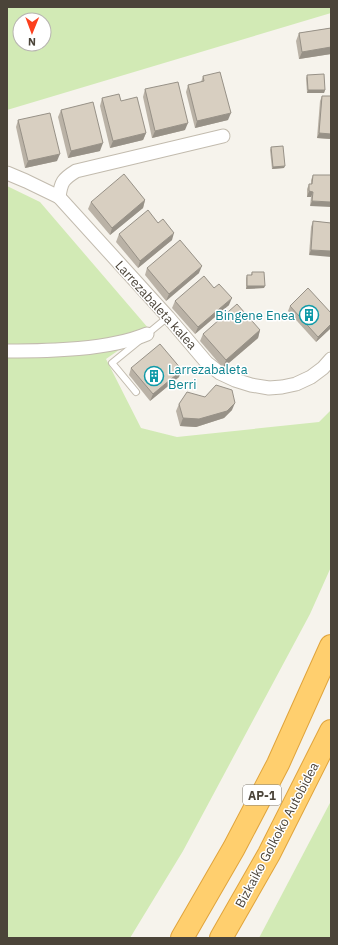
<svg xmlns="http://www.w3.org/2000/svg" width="338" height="945" font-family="'IBM Plex Sans',sans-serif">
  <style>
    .green { fill: #d2eab5; fill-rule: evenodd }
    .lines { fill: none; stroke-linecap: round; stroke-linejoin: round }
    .service-casing { stroke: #c2bbae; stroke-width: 8 }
    .minor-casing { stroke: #c2bbae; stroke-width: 15 }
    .motorway-casing { stroke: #e0a43c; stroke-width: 24 }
    .service { stroke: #fff; stroke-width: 6 }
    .minor { stroke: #fff; stroke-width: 13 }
    .motorway { stroke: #ffcf6e; stroke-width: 22 }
    .wall { fill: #bab2a6 }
    .shaded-wall { fill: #979187 }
    .building { fill: #d8cfc1; stroke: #979187 }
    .labels { text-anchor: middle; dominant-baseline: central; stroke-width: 3; stroke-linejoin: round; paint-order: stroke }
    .shield { fill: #fff; stroke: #817c74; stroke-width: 1 }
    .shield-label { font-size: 12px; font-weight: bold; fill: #4b4439 }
    .street-label { font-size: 13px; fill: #4b4439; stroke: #fff }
    .culture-label { font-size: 13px; fill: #0d838f; stroke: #fff; text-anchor: end }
  </style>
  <rect width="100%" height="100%" fill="#f6f3ec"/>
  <g class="green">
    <path d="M7,7H331V13L7,110ZM20,20H44V44H20Z"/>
    <path d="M7,186L40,202L149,329L106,359L141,428L177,437L319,422L331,410V567L310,614L183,851L130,938H7Z"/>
    <path d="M331,801V938H259Z"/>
  </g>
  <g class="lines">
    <defs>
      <g id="service">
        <path d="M146,335L168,317"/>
        <path d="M136,392L112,363L139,341"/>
      </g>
      <g id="minor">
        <path d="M7,173L26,181L59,197L168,317L207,363L220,373L235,380L251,385L269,388L282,387L296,384L311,377L323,368L331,359"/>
        <path d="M59,197C61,182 63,179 76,171L223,136"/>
        <path d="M7,351C49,351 109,350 147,334"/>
      </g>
      <g id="motorway">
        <path d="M182,938L234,848L278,764L331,646"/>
        <path d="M221,938L269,854L331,731"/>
      </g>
    </defs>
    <use href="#service" class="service-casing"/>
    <use href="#minor" class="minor-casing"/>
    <use href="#motorway" class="motorway-casing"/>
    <use href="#service" class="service"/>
    <use href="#minor" class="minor"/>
    <use href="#motorway" class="motorway"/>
  </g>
  <g class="wall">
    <path d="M331,28V54L299,59L296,41L299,33Z"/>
    <path d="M307,75L325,90L324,93H307L306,78Z"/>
    <path d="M203,76L228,120L195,128L186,92L188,85L201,82Z"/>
    <path d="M145,89L185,130L152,138L143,97Z"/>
    <path d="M322,96H331V139L317,138L320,101Z"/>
    <path d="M102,98L121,101L146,133L143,140L110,148L100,106Z"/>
    <path d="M61,110L100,151L68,158L58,117Z"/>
    <path d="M18,120L57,161L25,168L16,127Z"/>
    <path d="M271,147L284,168L272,169L270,150Z"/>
    <path d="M313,175H331L310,206L311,197H307V189L309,184H311V180Z"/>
    <path d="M145,200L143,208L110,235L88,209L91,202Z"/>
    <path d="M313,221L331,223L309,255L311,227Z"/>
    <path d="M119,234L172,240L138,268L116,242Z"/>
    <path d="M147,268L199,273L166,301L145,275Z"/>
    <path d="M252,272L264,288L246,289V278L247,275H251Z"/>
    <path d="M175,301L229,305L195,334L172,308Z"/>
    <path d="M290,306L331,313V328L316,342L288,311Z"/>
    <path d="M260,330L258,338L223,368L200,341L203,334Z"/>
    <path d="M131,368L179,377L150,401L129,375Z"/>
    <path d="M179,404L232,410L224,418L196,427L180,426L176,411Z"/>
  </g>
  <g class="shaded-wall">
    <path d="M331,47V54L299,59L302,52Z"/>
    <path d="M308,90H325L324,93H307Z"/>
    <path d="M231,113L228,120L195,128L197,121Z"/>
    <path d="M188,123L185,130L152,138L155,131Z"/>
    <path d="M146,133L143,140L110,148L113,141Z"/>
    <path d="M319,133L331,134V139L317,138Z"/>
    <path d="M103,143L100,151L68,158L71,151Z"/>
    <path d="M60,154L57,161L25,168L28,161Z"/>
    <path d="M285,166L284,168L272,169L273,167Z"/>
    <path d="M309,191L313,192L311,197H307Z"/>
    <path d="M145,200L143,208L110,235L112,228Z"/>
    <path d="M312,201L331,202V207L310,206Z"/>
    <path d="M174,233L172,240L138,268L140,261Z"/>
    <path d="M311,250L331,251V257L309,255Z"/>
    <path d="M202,266L199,273L166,301L169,294Z"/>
    <path d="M247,286H265L264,288L246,289Z"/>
    <path d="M232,298L229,305L195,334L198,327Z"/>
    <path d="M331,324V328L316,342L318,337Z"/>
    <path d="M260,330L258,338L223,368L226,360Z"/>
    <path d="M182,370L179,377L150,401L153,394Z"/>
    <path d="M235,403L232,410L224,418L196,427L180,426L183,418Z"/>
  </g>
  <g class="building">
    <path d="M331,28V47L302,52L299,33Z"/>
    <path d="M220,72L231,113L197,121L188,85L204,81L203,76Z"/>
    <path d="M324,74L325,90H308L307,75Z"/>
    <path d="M178,82L188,123L155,131L145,89Z"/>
    <path d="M119,94L121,101L137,97L146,133L113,141L102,98Z"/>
    <path d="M322,96H331V134L319,133Z"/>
    <path d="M93,102L103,143L71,151L61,110Z"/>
    <path d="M50,113L60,154L28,161L18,120Z"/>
    <path d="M283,146L285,166L273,167L271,147Z"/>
    <path d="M124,174L145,200L112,228L91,202Z"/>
    <path d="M313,175H331V202L312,201L313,192L309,191V184H312Z"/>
    <path d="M148,210L158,223L163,219L174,233L140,261L119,234Z"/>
    <path d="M313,221L331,223V251L311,250Z"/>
    <path d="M180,240L202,266L169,294L147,268Z"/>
    <path d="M252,272H264L265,286H247V275H252Z"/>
    <path d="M204,276L214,288L219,284L232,298L198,327L175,301Z"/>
    <path d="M308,288L331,313V324L318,337L290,306Z"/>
    <path d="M237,304L260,330L226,360L203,334Z"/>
    <path d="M160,344L182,370L153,394L131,368Z"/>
    <path d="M216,385L232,390L235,403L227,411L199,419L183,418L179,404L187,392L205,397Z"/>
  </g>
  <defs>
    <symbol id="building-ring" viewBox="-11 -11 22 22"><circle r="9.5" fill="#fff" stroke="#0f9aa8" stroke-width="1.5"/><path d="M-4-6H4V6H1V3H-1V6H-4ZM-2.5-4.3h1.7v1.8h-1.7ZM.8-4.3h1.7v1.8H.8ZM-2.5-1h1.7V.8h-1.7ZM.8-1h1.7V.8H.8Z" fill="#0f9aa8"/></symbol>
  </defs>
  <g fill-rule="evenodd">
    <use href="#building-ring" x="298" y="304" width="22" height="22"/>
    <use href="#building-ring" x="143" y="365" width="22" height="22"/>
  </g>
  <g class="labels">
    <rect class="shield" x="243" y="785" width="38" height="20" rx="3"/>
    <g class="shield-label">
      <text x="262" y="795">AP-1</text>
    </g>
    <g class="street-label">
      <text transform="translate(156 305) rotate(48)">Larrezabaleta kalea</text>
      <text transform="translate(277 835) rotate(-62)">Bizkaiko Golkoko Autobidea</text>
    </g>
    <g class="culture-label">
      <text x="295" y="315">Bingene Enea</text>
      <text x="168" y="369" text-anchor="start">Larrezabaleta<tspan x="168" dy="15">Berri</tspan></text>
    </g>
  </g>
  <rect width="338" height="945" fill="none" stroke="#4b4439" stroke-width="16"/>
  <g transform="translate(32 32) rotate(181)"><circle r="19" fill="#ffffff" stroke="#b7b4b0"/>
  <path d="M0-3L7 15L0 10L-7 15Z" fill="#fc3f1d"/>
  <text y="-6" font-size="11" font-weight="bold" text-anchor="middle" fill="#4b4439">N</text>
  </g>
</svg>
